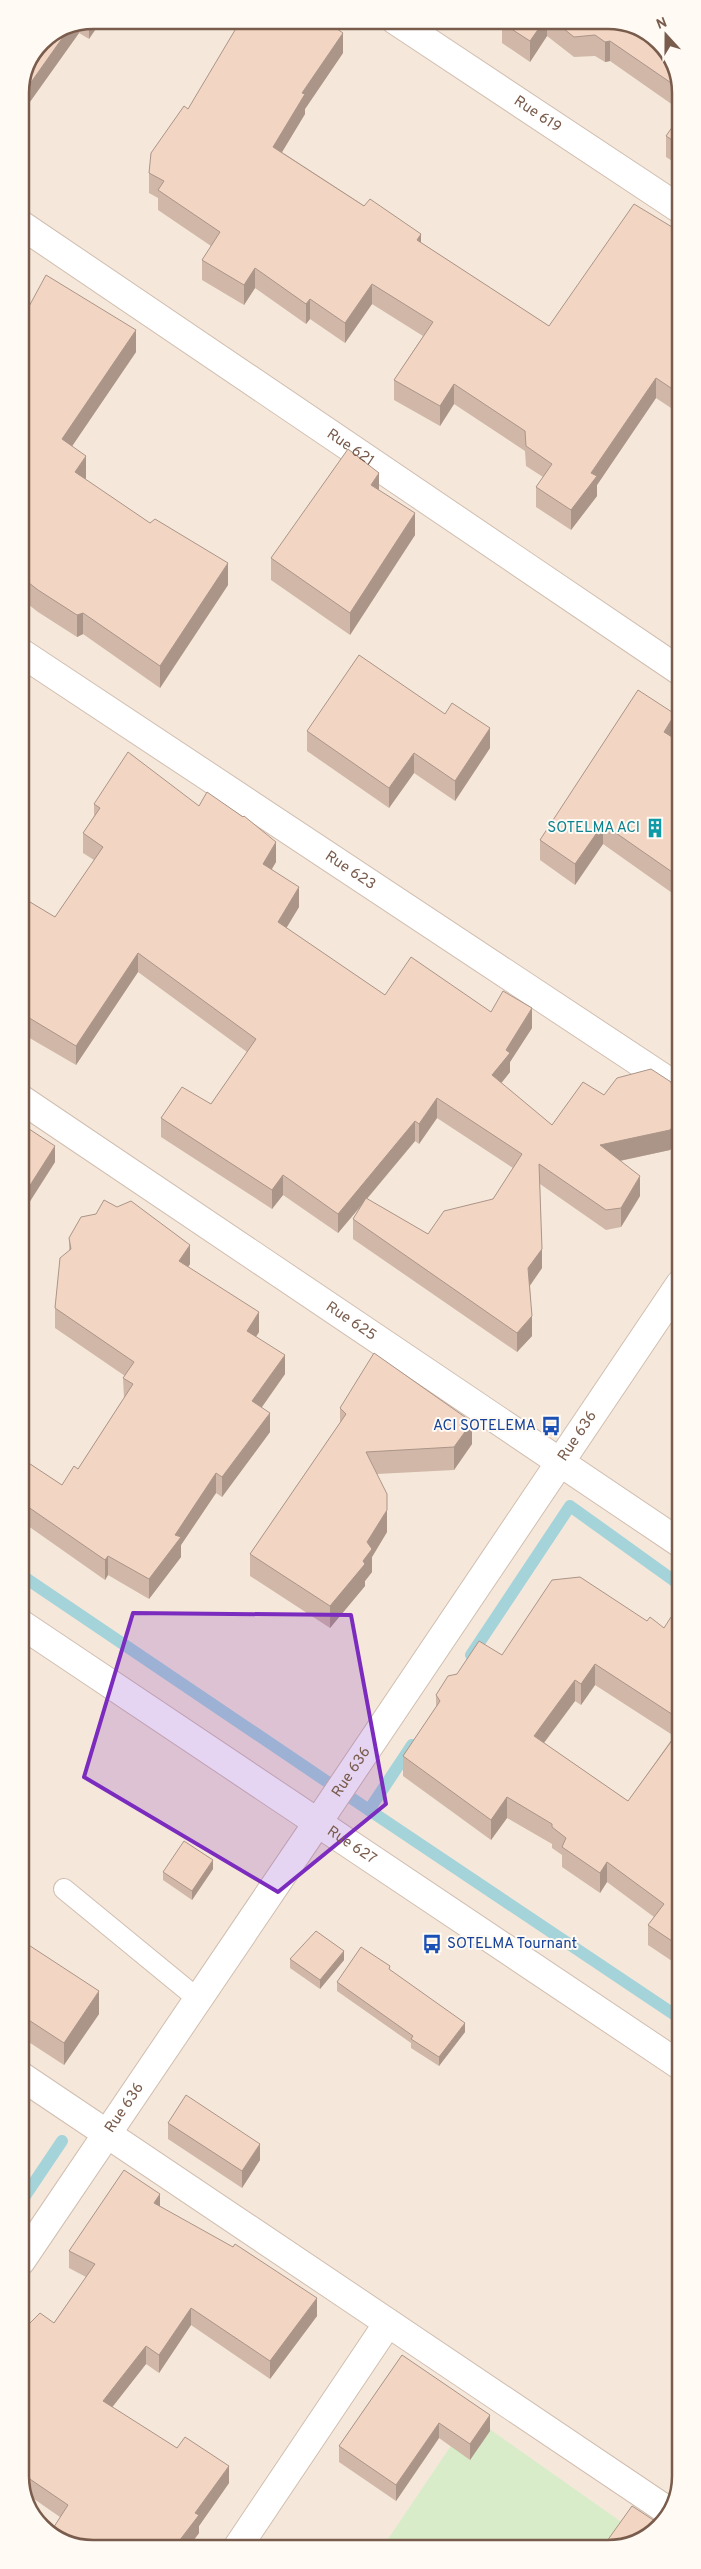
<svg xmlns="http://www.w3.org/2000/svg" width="701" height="2569" font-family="Overpass,sans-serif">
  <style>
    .residential { fill: #f5e8da }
    .green { fill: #d8ecc9 }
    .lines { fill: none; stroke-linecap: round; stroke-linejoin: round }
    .stream { stroke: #a5d3da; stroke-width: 12 }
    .service-casing { stroke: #d1beb0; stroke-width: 22 }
    .minor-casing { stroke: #d1beb0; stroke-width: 30 }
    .tertiary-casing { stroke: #d1beb0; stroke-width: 30 }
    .service { stroke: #fff; stroke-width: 20 }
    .minor { stroke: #fff; stroke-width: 28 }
    .tertiary { stroke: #fff; stroke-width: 28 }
    .wall { fill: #d1b7a8; fill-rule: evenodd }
    .shaded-wall { fill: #aa9588 }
    .building { fill: #f3d5c3; stroke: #aa9588 }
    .marked { fill: #7b2cbf; fill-opacity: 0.2; stroke: #7b2cbf; stroke-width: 4; stroke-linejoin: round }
    .labels { text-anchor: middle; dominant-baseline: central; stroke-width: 4; stroke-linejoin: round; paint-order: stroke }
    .street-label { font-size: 15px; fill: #7a5c4d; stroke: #fffaf3 }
    .culture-label { font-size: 15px; fill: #0d838f; stroke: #fffaf3; text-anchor: end }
    .transit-label { font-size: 15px; fill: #164399; stroke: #fffaf3; text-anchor: end }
    .rim { fill: none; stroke: #7a5c4d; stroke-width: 2.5 }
  </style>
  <rect width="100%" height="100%" fill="#fdf6ec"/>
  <path class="residential" d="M93,20L617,21L680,79L681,2476L663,2524L622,2548L88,2549L45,2531L21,2490L20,93L42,41Z"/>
  <path class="green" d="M471,2416L627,2526L611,2548H382Z"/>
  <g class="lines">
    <g class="stream">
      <path d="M21,1575L369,1810L412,1745"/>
      <path d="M471,1655L570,1506L680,1585"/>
      <path d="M369,1810L681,2019"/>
      <path d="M21,2202L62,2141"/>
    </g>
    <defs>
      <path id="service" d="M64,1889L198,1999"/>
      <g id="minor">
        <path id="s1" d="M395,20L680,209"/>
        <path id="s2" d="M20,224L680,671"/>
        <path id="s3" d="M20,652L680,1089"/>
        <path id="s4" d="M21,1099L680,1543"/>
        <path d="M21,2076L668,2511"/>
        <path id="s5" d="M21,2261L318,1822"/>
        <path d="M237,2548L388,2323"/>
      </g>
      <g id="tertiary">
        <path id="s6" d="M21,1624L681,2066"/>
        <path id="s7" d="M318,1822L680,1284"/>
      </g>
    </defs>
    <use href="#service" class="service-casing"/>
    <use href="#minor" class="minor-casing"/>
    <use href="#tertiary" class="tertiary-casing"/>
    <use href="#service" class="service"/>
    <use href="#minor" class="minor"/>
    <use href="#tertiary" class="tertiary"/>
  </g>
  <g class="wall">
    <path d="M93,20L89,39L79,33L27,106L20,103V93L42,41Z"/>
    <path d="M493,20L617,21L680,79V110L610,61L605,62L595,56L574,57L547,36L530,62L502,43V27Z"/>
    <path d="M343,53L305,109V114L282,152L549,326L672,227L680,222V414L656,398L597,485V496L571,530L536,507V487L543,477L526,466L525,451L454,404L440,426L394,400V380L423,336L372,304L345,343L310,319L306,324L255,288L244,305L202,280V260L211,246L158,210V198L149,193V173L188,109Z"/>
    <path d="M680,116V166L666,157V136Z"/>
    <path d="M20,323L136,352L72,446L86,478L85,480L228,585L160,688L83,634L77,637L38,612L20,598Z"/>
    <path d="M379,490L415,535L350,635L271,580V558Z"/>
    <path d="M445,714L490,748L455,801L414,773L389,808L307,751V731Z"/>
    <path d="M675,734L673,738L680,742L675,895L603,844L575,885L540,860V840Z"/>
    <path d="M94,804L199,806L276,862L272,869L299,907L286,928L385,995L491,1012L532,1028L510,1062V1072L501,1083L552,1125L604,1095L679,1139L670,1150L620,1161L640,1196L621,1227L606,1230L540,1184L542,1268L530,1286L532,1336L517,1352L353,1239V1219L363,1204L338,1233L283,1195L272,1209L161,1137V1118L211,1104L247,1052L138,972L76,1065L21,1033L20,896L55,917L94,860L83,853V833L94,816ZM437,1118L513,1168L493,1199L428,1234L367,1199L415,1141L419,1144Z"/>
    <path d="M21,1129L55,1162L27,1206L21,1202Z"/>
    <path d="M69,1238L190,1264L188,1267L259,1332L256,1336L285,1374L262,1407L270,1432L222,1497L216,1493L181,1545V1557L149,1599L108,1575L105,1580L21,1521V1458L62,1485L78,1469L124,1398L123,1378L125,1376L55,1328V1308L69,1251Z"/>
    <path d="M340,1408L472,1444L454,1470L377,1474L387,1532L372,1557V1572L365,1581V1586L330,1628L250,1576V1554L340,1423Z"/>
    <path d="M647,1621L664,1628L680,1624L681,1967L648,1945V1925L654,1917L607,1882L600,1893L562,1867V1855L552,1848V1844L507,1818L491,1840L403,1776V1756L436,1707V1695L457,1674L502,1655ZM595,1685L674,1736L628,1801L544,1743L575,1701L581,1705Z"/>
    <path d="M213,1869L192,1900L163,1880V1872Z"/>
    <path d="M21,1940L99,2014L64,2065L21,2037Z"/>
    <path d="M290,1959L344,1960L320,1989L290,1968Z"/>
    <path d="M390,1970L465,2032L439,2066L411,2048V2043L337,1991V1982Z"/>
    <path d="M168,2123L260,2160L242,2188L168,2139Z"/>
    <path d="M160,2206L317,2316L270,2379L191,2325L159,2373L146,2364L112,2407L229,2483L199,2526V2533L187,2549H88L60,2517L21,2490V2332L54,2323L86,2277L69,2268V2251Z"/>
    <path d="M402,2355L490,2431L470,2460L439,2438L396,2501L339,2462V2446Z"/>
  </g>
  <g class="shaded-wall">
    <path d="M93,20H102L89,39V22Z"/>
    <path d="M544,21H547V36L530,62V41Z"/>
    <path d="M79,26V33L27,106V88L68,30Z"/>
    <path d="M343,33V53L305,109V114L273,167V147L302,93Z"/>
    <path d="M610,41V61L605,62V42Z"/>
    <path d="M421,234V254L417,240Z"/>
    <path d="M255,268V288L244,305V285Z"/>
    <path d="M372,284V304L345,343V323Z"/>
    <path d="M310,299V319L306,324V304Z"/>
    <path d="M136,330V352L62,461V439Z"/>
    <path d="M656,378V398L597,485V496L571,530V510L591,473Z"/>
    <path d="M454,384V404L440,426V406Z"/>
    <path d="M86,456V478L75,494V472Z"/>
    <path d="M379,473V495L371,485Z"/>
    <path d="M415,513V535L350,635V613Z"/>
    <path d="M228,563V585L160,688V666Z"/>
    <path d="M83,613V634L77,637V615Z"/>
    <path d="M675,714V734L664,752V732Z"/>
    <path d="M490,728V748L455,801V781Z"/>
    <path d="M414,753V773L389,808V788Z"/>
    <path d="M603,824V844L575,885V864Z"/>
    <path d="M276,842V862L263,883V864Z"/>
    <path d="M680,872V892L675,895V874Z"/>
    <path d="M299,887V907L278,942V922Z"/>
    <path d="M138,953V972L76,1065V1046Z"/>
    <path d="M532,1008V1028L510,1062V1072L492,1095V1075L506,1050Z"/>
    <path d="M437,1098V1118L419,1144V1124Z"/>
    <path d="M679,1119V1139L670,1150L600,1165V1145Z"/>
    <path d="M415,1121V1141L338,1233V1214Z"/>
    <path d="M55,1146V1162L27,1206V1190Z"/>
    <path d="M283,1175V1195L272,1209V1190Z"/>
    <path d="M640,1176V1196L621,1227V1208Z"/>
    <path d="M190,1245V1264L179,1281V1261Z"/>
    <path d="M542,1249V1268L528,1288V1268Z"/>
    <path d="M259,1312V1332L247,1351V1331Z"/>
    <path d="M532,1316V1336L517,1352V1333Z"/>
    <path d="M285,1355V1374L252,1421V1401Z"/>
    <path d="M270,1413V1432L222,1497V1477Z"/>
    <path d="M472,1422V1444L454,1470V1447Z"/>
    <path d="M216,1473V1493L181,1545V1557L149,1599V1579L175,1535Z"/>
    <path d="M387,1510V1532L372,1557V1572L365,1581V1586L330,1628V1606L363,1561L367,1542Z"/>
    <path d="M108,1556V1575L105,1580V1560Z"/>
    <path d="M595,1664V1685L581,1705V1684Z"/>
    <path d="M575,1680V1701L534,1756V1736Z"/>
    <path d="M507,1797V1818L491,1840V1820Z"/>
    <path d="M213,1860V1869L192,1900V1891Z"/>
    <path d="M607,1862V1882L600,1893V1873Z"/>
    <path d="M344,1951V1960L320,1989V1980Z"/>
    <path d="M99,1991V2014L64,2065V2043Z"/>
    <path d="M465,2023V2032L439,2066V2057Z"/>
    <path d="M260,2144V2160L242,2188V2171Z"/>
    <path d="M160,2194V2212L154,2203Z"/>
    <path d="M317,2298V2316L270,2379V2361Z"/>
    <path d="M191,2308V2325L159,2373V2355Z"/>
    <path d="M146,2346V2364L103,2419V2401Z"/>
    <path d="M490,2415V2431L470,2460V2444Z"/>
    <path d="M439,2423V2438L396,2501V2485Z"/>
    <path d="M229,2466V2483L199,2526V2533L187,2549H173L195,2513Z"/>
  </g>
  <g class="building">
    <path d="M241,20H324L343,33L302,93L305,94L273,147L364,206L370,199L421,234L417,240L549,326L634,204L672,227L680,222V394L656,378L591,473L597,476L571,510L536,487L552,464L526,446L525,431L454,384L440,406L394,380L433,322L372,284L345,323L310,299L306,304L255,268L244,285L202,260L220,232L158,190L164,181L149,173L151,153L184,106L188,109Z"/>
    <path d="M503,20L544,21L530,41L502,23Z"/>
    <path d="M554,21H617L656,38L680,79V89L610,41L605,42L595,35L574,37Z"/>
    <path d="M68,30L27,88L23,87L42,41Z"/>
    <path d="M680,116V145L666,136Z"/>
    <path d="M46,275L136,330L62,439L86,456L75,472L150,523L155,519L228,563L160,666L83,613L77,615L38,590L20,576V323Z"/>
    <path d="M348,449L379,473L371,485L415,513L350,613L271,558Z"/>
    <path d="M359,655L445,714L452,703L490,728L455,781L414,753L389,788L307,731Z"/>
    <path d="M638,690L675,714L664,732L680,742V872L675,874L603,824L575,864L540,840Z"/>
    <path d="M128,752L199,806L207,792L243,817L244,816L276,842L263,864L299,887L278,922L385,995L411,957L491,1012L503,991L532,1008L506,1050L510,1053L492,1075L552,1125L583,1082L604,1095L617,1078L651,1069L671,1082L679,1119L670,1130L600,1145L640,1176L621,1208L606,1210L539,1164L542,1249L528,1268L532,1316L517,1333L353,1219L366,1198L428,1234L444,1211L493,1199L522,1154L437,1098L419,1124L415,1121L338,1214L283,1175L272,1190L161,1118L182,1087L211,1104L256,1039L138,953L76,1046L21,1013L20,896L55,917L103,847L83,833L100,808L94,804Z"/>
    <path d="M23,1125L55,1146L27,1190L21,1185V1129Z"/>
    <path d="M104,1200L117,1207L131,1201L190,1245L179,1261L259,1312L247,1331L285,1355L252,1401L270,1413L222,1477L216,1473L175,1535L181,1537L149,1579L108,1556L105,1560L21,1502V1458L62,1485L74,1466L78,1469L133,1384L123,1378L134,1362L55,1308L60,1258L71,1249L69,1238L81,1217L96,1214Z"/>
    <path d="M374,1353L472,1422L454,1447L366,1452L387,1494V1510L367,1542L372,1549L363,1561L365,1564L330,1606L250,1554L346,1414L340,1408Z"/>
    <path d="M580,1577L647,1621L650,1617L664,1628L671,1617L680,1624L681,1720L595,1664L581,1684L575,1680L534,1736L628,1801L681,1728V1947L648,1925L664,1904L607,1862L600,1873L562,1847L566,1838L552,1827V1824L507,1797L491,1820L403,1756L440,1701L436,1695L448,1676L457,1674L479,1641L502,1655L552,1580Z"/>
    <path d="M184,1841L213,1860L192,1891L163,1872Z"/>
    <path d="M316,1931L344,1951L320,1980L290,1959Z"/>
    <path d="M21,1940L99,1991L64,2043L21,2015Z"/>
    <path d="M361,1947L390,1966L389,1969L465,2023L439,2057L411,2039L413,2036L337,1982Z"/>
    <path d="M186,2095L260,2144L242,2171L168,2123Z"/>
    <path d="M124,2170L160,2194L154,2203L233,2247L235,2244L317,2298L270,2361L191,2308L159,2355L146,2346L103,2401L177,2448L185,2437L229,2466L195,2513L199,2515L173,2549H88L50,2533L68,2505L21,2473V2332L40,2313L54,2323L95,2264L69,2251Z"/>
    <path d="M402,2355L490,2415L470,2444L439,2423L396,2485L339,2446Z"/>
    <path d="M632,2506L661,2525L622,2548H602Z"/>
  </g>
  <path class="marked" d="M133,1613L351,1615L386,1804L278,1892L84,1777Z"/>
  <defs>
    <symbol id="building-bare" viewBox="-9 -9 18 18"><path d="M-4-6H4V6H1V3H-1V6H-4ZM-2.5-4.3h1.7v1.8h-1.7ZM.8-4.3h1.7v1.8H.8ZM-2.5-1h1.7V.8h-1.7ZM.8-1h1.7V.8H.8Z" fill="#0f9aa8" stroke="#fffaf3" stroke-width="2.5" paint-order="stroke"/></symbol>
    <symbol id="bus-bare" viewBox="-9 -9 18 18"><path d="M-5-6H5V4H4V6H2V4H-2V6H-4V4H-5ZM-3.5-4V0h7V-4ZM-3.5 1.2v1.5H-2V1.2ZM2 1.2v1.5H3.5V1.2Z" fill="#1a4fb4" stroke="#fffaf3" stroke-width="2.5" paint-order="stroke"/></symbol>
  </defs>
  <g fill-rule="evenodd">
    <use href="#building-bare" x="641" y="814" width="28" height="28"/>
    <use href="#bus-bare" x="537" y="1412" width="28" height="28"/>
    <use href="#bus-bare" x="418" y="1930" width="28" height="28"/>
  </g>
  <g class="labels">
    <g class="street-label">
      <text stroke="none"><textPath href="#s1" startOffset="171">Rue 619</textPath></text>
      <text stroke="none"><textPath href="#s2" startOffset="399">Rue 621</textPath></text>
      <text stroke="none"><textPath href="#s3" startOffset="396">Rue 623</textPath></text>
      <text stroke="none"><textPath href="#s4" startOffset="398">Rue 625</textPath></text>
      <text stroke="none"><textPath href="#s7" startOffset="465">Rue 636</textPath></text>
      <text stroke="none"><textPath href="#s7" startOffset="60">Rue 636</textPath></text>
      <text stroke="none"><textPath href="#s6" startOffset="398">Rue 627</textPath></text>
      <text stroke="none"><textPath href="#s5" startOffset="185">Rue 636</textPath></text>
    </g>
    <g class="culture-label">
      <text x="640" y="828">SOTELMA ACI</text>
    </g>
    <g class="transit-label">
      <text x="536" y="1426">ACI SOTELEMA</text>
      <text x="447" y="1944" text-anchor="start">SOTELMA Tournant</text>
    </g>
  </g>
  <path d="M0 0H701V2569H0ZM93 29H608A64 64 0 0 1 672 93V2476A64 64 0 0 1 608 2540H93A64 64 0 0 1 29 2476V93A64 64 0 0 1 93 29Z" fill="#fffaf3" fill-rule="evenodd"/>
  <path class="rim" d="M93 29H608A64 64 0 0 1 672 93V2476A64 64 0 0 1 608 2540H93A64 64 0 0 1 29 2476V93A64 64 0 0 1 93 29Z"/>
  <g transform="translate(666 35) rotate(339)" stroke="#fffaf3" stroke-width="4" paint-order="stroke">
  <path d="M0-4L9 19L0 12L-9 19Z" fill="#7a5c4d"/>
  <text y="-8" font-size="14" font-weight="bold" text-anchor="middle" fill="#7a5c4d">N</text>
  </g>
</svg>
